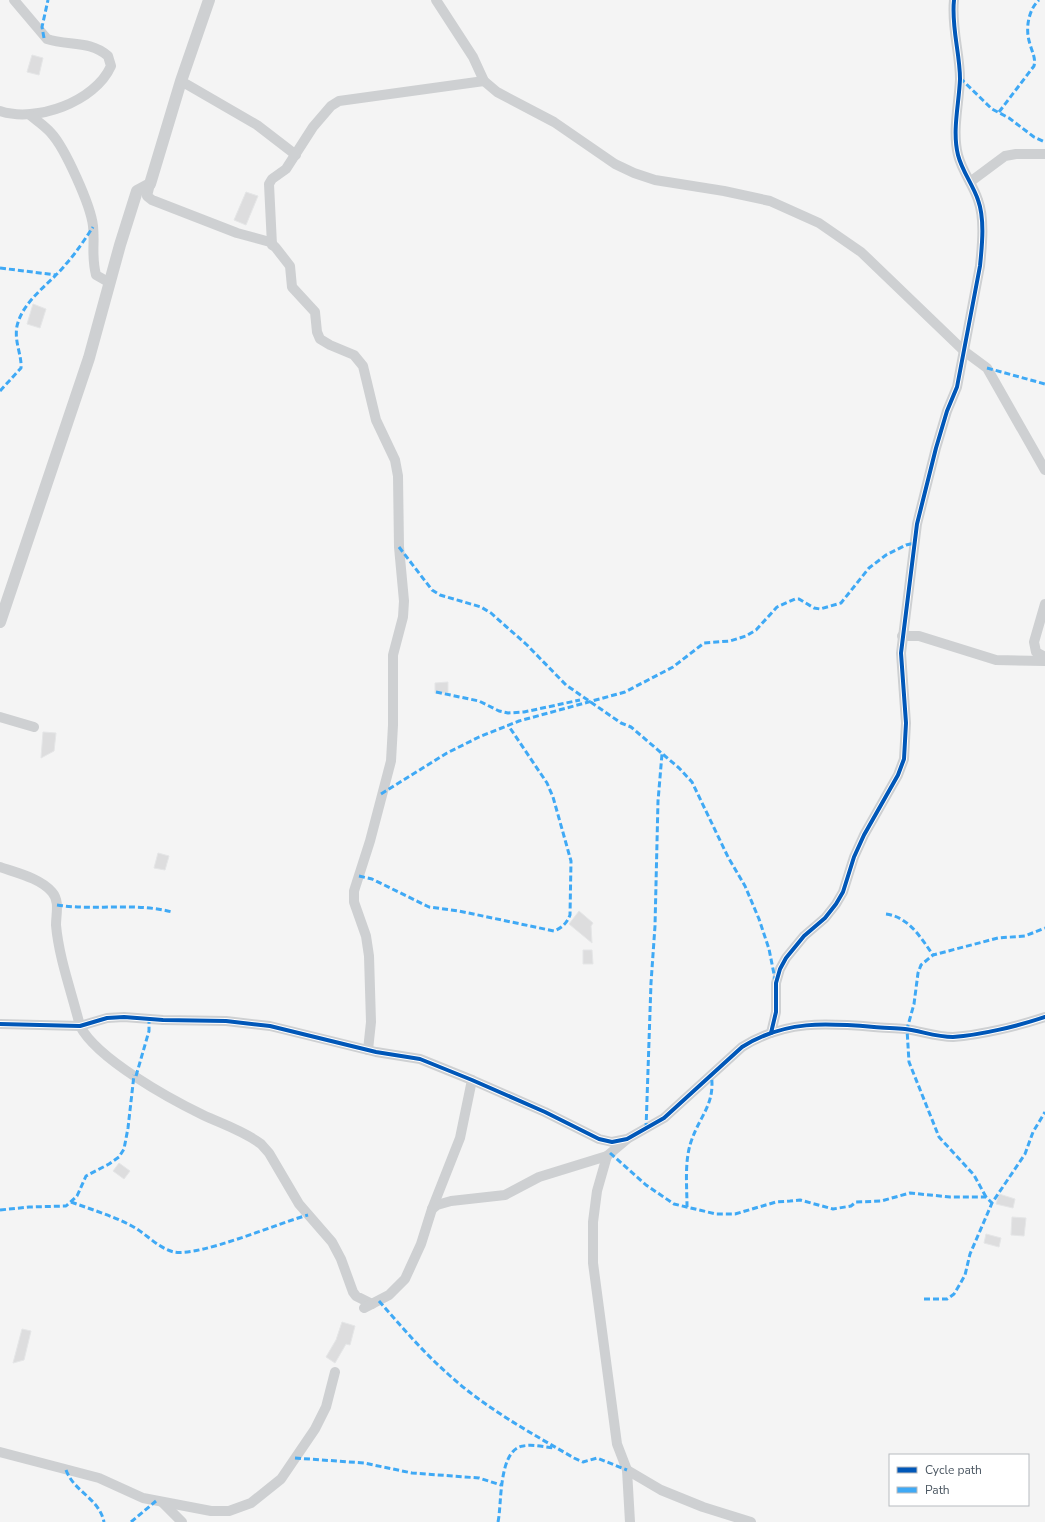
<svg xmlns="http://www.w3.org/2000/svg" width="1045" height="1522" font-family="'Nunito Sans',sans-serif">
  <style>
    .building { fill: #ddddde; stroke: #e5e6e7 }
    .lines { fill: none; stroke-linecap: round; stroke-linejoin: round }
    .minor { stroke: #ced0d2; stroke-width: 10 }
    .tertiary { stroke: #ced0d2; stroke-width: 12 }
    .quiet { stroke: #3fa9f5; stroke-width: 3; stroke-dasharray: 6 3; stroke-linecap: butt }
    .cycleway-casing { stroke: #fff; stroke-width: 6 }
    .cycleway { stroke: #0057b8; stroke-width: 4 }
  </style>
  <rect width="100%" height="100%" fill="#f4f4f4"/>
  <g class="building">
    <path d="M32,55L43,58L39,75L27,72Z"/>
    <path d="M246,192L258,196L246,225L234,220Z"/>
    <path d="M33,304L46,309L40,328L27,324Z"/>
    <path d="M448,682V693H435V683Z"/>
    <path d="M43,732L56,733L54,751L41,758Z"/>
    <path d="M158,853L169,856L165,870L154,868Z"/>
    <path d="M579,911L593,923L591,926L592,943L569,924Z"/>
    <path d="M583,950H592L593,964H583Z"/>
    <path d="M119,1163L130,1171L124,1179L113,1171Z"/>
    <path d="M999,1194L1015,1199L1013,1208L996,1204Z"/>
    <path d="M1012,1217L1026,1218L1024,1236L1011,1235Z"/>
    <path d="M986,1234L1001,1238L999,1247L984,1243Z"/>
    <path d="M342,1322L355,1326L350,1345L346,1344L335,1363L326,1357L336,1340Z"/>
    <path d="M22,1329L31,1331L24,1360L13,1363Z"/>
  </g>
  <g class="lines">
    <g class="minor">
      <path d="M436,0L473,57L484,81L497,92L554,122L615,164L634,173L655,180L724,191L770,201L819,223L861,252L964,351L987,368L1045,470"/>
      <path d="M181,81L257,125L296,155"/>
      <path d="M0,111C36,123 95,102 111,66L108,56C90,40 68,46 47,39L14,0"/>
      <path d="M30,115C37,121 45,126 51,133C65,148 91,206 93,226C95,244 91,255 96,275L110,283"/>
      <path d="M970,182L1005,156L1016,154H1045"/>
      <path d="M150,184L147,196L152,200L237,233L270,242L276,248L290,266L292,287L315,312L317,332L320,339L330,345L354,355L363,366L376,420L395,460L398,476L399,547L404,601L403,617L393,655V725L391,761L370,841L354,891V902L366,936L369,956L371,1022L368,1050"/>
      <path d="M272,245L269,184L272,179L286,169L313,127L331,106L339,101L484,81"/>
      <path d="M1045,604L1034,642L1036,652L1045,657"/>
      <path d="M902,636H919L996,660L1045,661"/>
      <path d="M0,717L34,727"/>
      <path d="M0,867C17,873 40,878 52,892C60,901 56,914 56,925C59,959 72,993 80,1026C97,1059 170,1099 203,1115C222,1124 244,1131 261,1144L269,1153L299,1204L332,1242L341,1259L353,1292L356,1296L372,1304"/>
      <path d="M0,1024L80,1026L107,1018L124,1017L163,1020L226,1021L270,1026L376,1052L420,1059L472,1080L545,1112L599,1139L612,1142L627,1139L664,1118L742,1047C785,1020 826,1023 874,1027C884,1028 895,1028 905,1029C921,1031 936,1037 953,1037C981,1035 1018,1026 1045,1017"/>
      <path d="M771,1033L776,1012V983L780,969L786,958L804,936L825,918L836,904L843,892L854,857L864,835L898,775L904,759L906,723L901,653L917,524L936,448L947,411L957,387L980,266C982,246 985,219 978,200C973,185 962,171 958,155C952,131 959,104 960,79C960,53 951,27 954,0"/>
      <path d="M626,1140L607,1156L597,1191L593,1222V1263L617,1444L627,1470L630,1522"/>
      <path d="M432,1209L437,1205L451,1201L505,1195L539,1177L607,1156"/>
      <path d="M364,1308L389,1295L405,1279L421,1244L432,1209L460,1138L472,1080"/>
      <path d="M0,1452L99,1478L143,1498L211,1511H229L251,1503L281,1479L315,1429L326,1407L335,1372"/>
      <path d="M627,1470L661,1490L703,1507L751,1522"/>
      <path d="M162,1502L182,1522"/>
    </g>
    <path class="tertiary" d="M0,622L89,358L120,245L137,191L150,184L181,81L209,0"/>
    <g class="quiet">
      <path d="M44,38L42,27L48,0"/>
      <path d="M960,78L992,109L1009,118L1034,137L1045,142"/>
      <path d="M999,112L1034,66C1036,58 1032,52 1030,44C1025,30 1028,10 1039,0"/>
      <path d="M0,268L56,275"/>
      <path d="M987,368L1045,384"/>
      <path d="M0,391L21,368C22,355 14,342 17,326C23,300 51,283 66,264C76,253 85,239 93,227"/>
      <path d="M399,547L432,590L440,595L481,607L491,613L527,645L566,685L621,723L631,727L679,768L692,782L728,857L745,886L759,919L769,949L775,979"/>
      <path d="M436,692L479,701L499,711L508,713L524,712L580,700"/>
      <path d="M381,794L447,753L479,737L519,721L625,692L673,667L704,643L730,641L746,636L756,630L777,607L795,599H799L814,608L820,609L841,603L869,568L886,555L906,545L915,543"/>
      <path d="M359,876L372,879L429,907L459,911L554,931C562,928 567,923 570,915L571,861L553,797L547,783L508,725"/>
      <path d="M57,905C95,911 135,902 172,912"/>
      <path d="M886,914C909,917 921,938 933,955"/>
      <path d="M136,1076L149,1031V1019"/>
      <path d="M646,1129L651,983L655,926L658,801L662,754"/>
      <path d="M610,1153L646,1185L674,1204L716,1214H735L776,1202L790,1201L800,1200L833,1209L851,1206L856,1202L881,1201L910,1193L950,1197H986L992,1203"/>
      <path d="M986,1197L974,1175L939,1137L909,1062L907,1029L914,1004L918,973L921,965L933,955L998,938L1025,936L1045,928"/>
      <path d="M71,1202C90,1209 110,1215 128,1224C144,1231 157,1248 174,1252C199,1257 279,1223 308,1215"/>
      <path d="M687,1207C687,1185 684,1160 692,1139C701,1114 716,1103 711,1073"/>
      <path d="M0,1210L29,1207L66,1206L77,1196L86,1176L109,1164L119,1157L124,1149L128,1128L134,1075"/>
      <path d="M924,1299H947L954,1294L960,1284L965,1275L970,1254L992,1203L1025,1154L1033,1132L1045,1112"/>
      <path d="M379,1301C401,1326 423,1352 448,1374C485,1408 531,1433 574,1458L583,1462L597,1458L627,1470"/>
      <path d="M295,1458L364,1463L412,1473L479,1478L501,1485"/>
      <path d="M66,1470C74,1492 99,1498 104,1522"/>
      <path d="M131,1522L156,1501"/>
      <path d="M498,1522C502,1504 498,1450 523,1446C533,1444 544,1447 554,1448"/>
    </g>
    <defs>
      <g id="cycleway">
        <path d="M0,1024L80,1026L107,1018L124,1017L163,1020L226,1021L270,1026L376,1052L420,1059L472,1080L545,1112L599,1139L612,1142L627,1139L664,1118L742,1047C785,1020 826,1023 874,1027C884,1028 895,1028 905,1029C921,1031 936,1037 953,1037C981,1035 1018,1026 1045,1017"/>
        <path d="M771,1033L776,1012V983L780,969L786,958L804,936L825,918L836,904L843,892L854,857L864,835L898,775L904,759L906,723L901,653L917,524L936,448L947,411L957,387L980,266C982,246 985,219 978,200C973,185 962,171 958,155C952,131 959,104 960,79C960,53 951,27 954,0"/>
      </g>
    </defs>
    <use href="#cycleway" class="cycleway-casing"/>
    <use href="#cycleway" class="cycleway"/>
  </g>
  <rect x="889" y="1454" width="140" height="52" fill="#ffffff" stroke="#b7bbc0"/>
  <rect x="897" y="1467" width="20" height="6" fill="#0057b8" stroke="#b7bbc0"/>
  <text x="925" y="1474" font-size="12" fill="#4a5661">Cycle path</text>
  <rect x="897" y="1487" width="20" height="6" fill="#3fa9f5" stroke="#b7bbc0"/>
  <text x="925" y="1494" font-size="12" fill="#4a5661">Path</text>
</svg>
